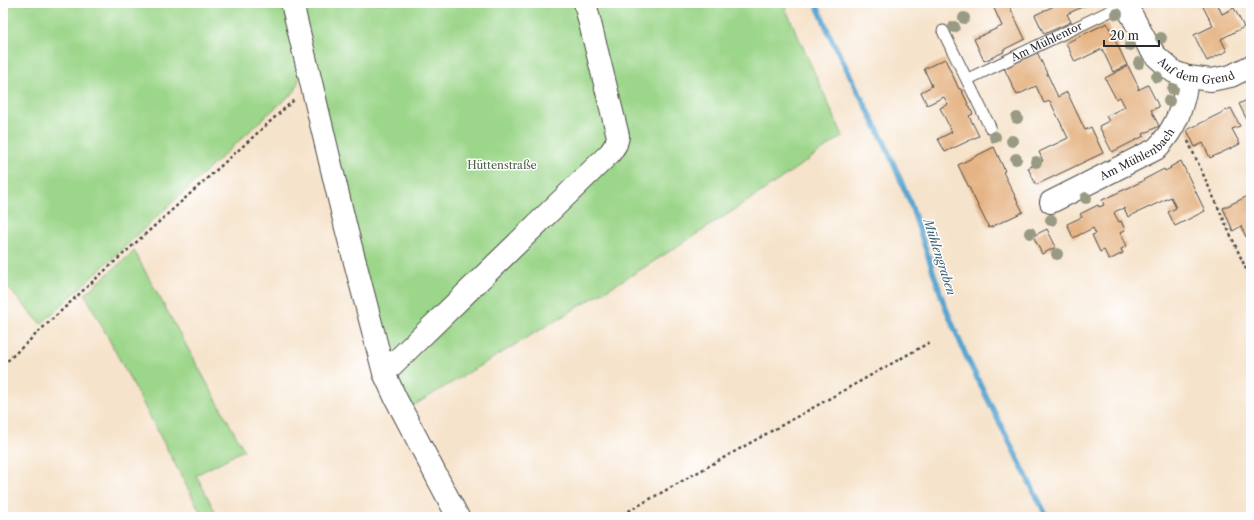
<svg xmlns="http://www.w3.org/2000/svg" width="1254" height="520" font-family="'Libre Caslon Text',serif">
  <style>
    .green { fill: #9cd68a; stroke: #64805a }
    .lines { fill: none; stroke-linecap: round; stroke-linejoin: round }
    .stream { stroke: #56a4d0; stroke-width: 5.5 }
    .building { fill: #e5b484 }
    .service-casing { stroke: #494743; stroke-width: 13 }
    .minor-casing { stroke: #494743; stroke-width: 24 }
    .path { stroke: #494743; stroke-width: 2.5; stroke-dasharray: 3 3; stroke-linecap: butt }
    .service { stroke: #fff; stroke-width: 11 }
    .minor { stroke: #fff; stroke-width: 22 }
    .tree { fill: #999a83 }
    .labels { text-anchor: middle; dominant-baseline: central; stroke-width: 3; stroke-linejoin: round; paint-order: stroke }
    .street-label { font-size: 11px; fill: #2b2b2b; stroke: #fff }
    .park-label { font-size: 11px; fill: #4d5e48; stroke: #fff }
    .water-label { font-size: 12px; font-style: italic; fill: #3e6175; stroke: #fff }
  </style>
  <rect width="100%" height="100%" fill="#fff"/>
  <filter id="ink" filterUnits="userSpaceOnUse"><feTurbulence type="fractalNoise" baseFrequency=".025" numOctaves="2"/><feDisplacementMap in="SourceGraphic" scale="8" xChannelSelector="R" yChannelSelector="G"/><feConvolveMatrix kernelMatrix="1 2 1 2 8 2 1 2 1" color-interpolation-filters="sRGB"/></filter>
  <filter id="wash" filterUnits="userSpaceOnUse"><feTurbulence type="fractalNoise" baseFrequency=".012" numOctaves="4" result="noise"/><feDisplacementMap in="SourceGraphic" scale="16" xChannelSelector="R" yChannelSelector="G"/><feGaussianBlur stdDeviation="0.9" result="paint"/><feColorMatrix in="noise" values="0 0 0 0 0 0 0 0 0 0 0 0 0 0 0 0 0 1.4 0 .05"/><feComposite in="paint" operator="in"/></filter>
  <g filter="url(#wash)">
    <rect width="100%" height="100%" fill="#f6e3cb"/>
    <g class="green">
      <path d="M3,3H286L302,70L295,91L267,115L41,324L3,282Z"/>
      <path d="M297,3H783L843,136L745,203L645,267L406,410L379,342Z"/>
      <path d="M134,251L244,450L196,475L218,517H203L85,294Z"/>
    </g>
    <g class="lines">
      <path class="stream" d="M816,3L831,38L884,142L910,202L944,304L967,358L1047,517"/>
    </g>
    <g id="blocks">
      <g class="building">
        <path d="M998,3H1008L1025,39L1003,50L1004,52L984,61L974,39L1002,26L993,6Z"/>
        <path d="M1055,3H1091L1067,14L1071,22L1044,34L1035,15L1056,5Z"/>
        <path d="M1201,3H1217L1222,14L1234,8L1244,27L1221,39L1227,51L1207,61L1194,35L1213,26Z"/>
        <path d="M1107,23L1127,65L1113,72L1102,49L1075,62L1066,43Z"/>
        <path d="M1037,52L1058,97L1067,92L1085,130L1091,127L1103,153L1036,185L1028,168L1043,161L1039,152L1068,138L1050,101L1044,103L1036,86L1017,95L1004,68Z"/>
        <path d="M945,59L959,89H961L973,114L969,116L979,136L945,152L938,139L952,132L940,108L948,104L944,97L927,105L921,92L932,86L924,69Z"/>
        <path d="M1128,66L1139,88L1138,89V90L1148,85L1159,107L1151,110L1159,126L1143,134L1144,136L1112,152L1099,126L1109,121L1106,116L1125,107L1120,97L1116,99L1105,78Z"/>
        <path d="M1251,95V128L1239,104L1249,99L1248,96Z"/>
        <path d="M1231,108L1240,126L1232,129L1240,144L1210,158L1203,143L1195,147L1187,130Z"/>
        <path d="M994,147L1005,171L1003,172L1023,212L989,228L958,165Z"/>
        <path d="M1181,161L1205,211L1175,226L1168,212L1176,208L1171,197L1128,217L1124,208L1116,211L1114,213L1119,222L1121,221L1125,230L1120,233L1127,246L1121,249L1123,253L1109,260L1104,250L1100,252L1092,235L1096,234L1093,228L1073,238L1067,224L1082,217L1080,214L1098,205L1099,207L1104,205L1102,200L1143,181V180L1164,169L1165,171L1171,168L1170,167Z"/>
        <path d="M1250,195L1251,198V235L1246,237L1241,226L1233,231L1223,208Z"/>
        <path d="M1047,229L1056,247L1042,254L1033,236Z"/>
      </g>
    </g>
  </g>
  <g filter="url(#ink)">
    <use href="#blocks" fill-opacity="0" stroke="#494743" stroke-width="1"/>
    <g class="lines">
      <defs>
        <g id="service">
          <path d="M943,31L990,127"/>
          <path id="s1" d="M968,79L1125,4"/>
        </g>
        <g id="minor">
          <path d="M292,3L346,228L384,373L396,399L458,517"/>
          <path id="s2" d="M1125,3L1149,47L1157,57L1174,72L1188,77L1211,80L1231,76L1251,66"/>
          <path id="s3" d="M1051,202L1156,149C1177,128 1183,106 1188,77"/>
          <path d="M384,373L610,153L616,144L618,136L585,3"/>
        </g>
      </defs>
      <use href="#service" class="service-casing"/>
      <use href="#minor" class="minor-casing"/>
      <g class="path">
        <path d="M1188,141L1251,280"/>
        <path d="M3,365L90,284L294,100"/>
        <path d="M618,517L932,341"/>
      </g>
      <use href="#service" class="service"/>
      <use href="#minor" class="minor"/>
    </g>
    <g class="tree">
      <circle cx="1117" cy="14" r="6"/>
      <circle cx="964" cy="18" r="6"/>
      <circle cx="954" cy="27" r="6"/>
      <circle cx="1161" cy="38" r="6"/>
      <circle cx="1130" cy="45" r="6"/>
      <circle cx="1139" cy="63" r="6"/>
      <circle cx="1157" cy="77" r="6"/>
      <circle cx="1173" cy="89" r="6"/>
      <circle cx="1169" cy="101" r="6"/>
      <circle cx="1017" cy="118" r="6"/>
      <circle cx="995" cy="137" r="6"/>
      <circle cx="1012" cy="141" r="6"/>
      <circle cx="1016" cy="159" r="6"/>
      <circle cx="1036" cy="162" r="6"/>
      <circle cx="1086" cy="198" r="6"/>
      <circle cx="1051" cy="220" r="6"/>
      <circle cx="1030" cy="233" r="6"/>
      <circle cx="1057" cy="254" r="6"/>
    </g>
  </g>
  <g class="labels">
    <g class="street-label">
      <text stroke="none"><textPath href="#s1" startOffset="87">Am Mühlentor</textPath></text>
      <text stroke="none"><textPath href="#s2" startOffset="107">Auf dem Grend</textPath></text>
      <text stroke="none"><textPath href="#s3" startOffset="99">Am Mühlenbach</textPath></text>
    </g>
    <g class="park-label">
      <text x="502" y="165">Hüttenstraße</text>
    </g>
    <g class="water-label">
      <text transform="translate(940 257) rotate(72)">Mühlengraben</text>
    </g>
  </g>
  <rect width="1254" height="520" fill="none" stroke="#fff" stroke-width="16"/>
  <path d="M1104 40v6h55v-6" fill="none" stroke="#2b2b2b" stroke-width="2"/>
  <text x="1110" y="40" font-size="12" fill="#2b2b2b" stroke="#ffffff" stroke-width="3" paint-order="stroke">20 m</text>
</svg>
